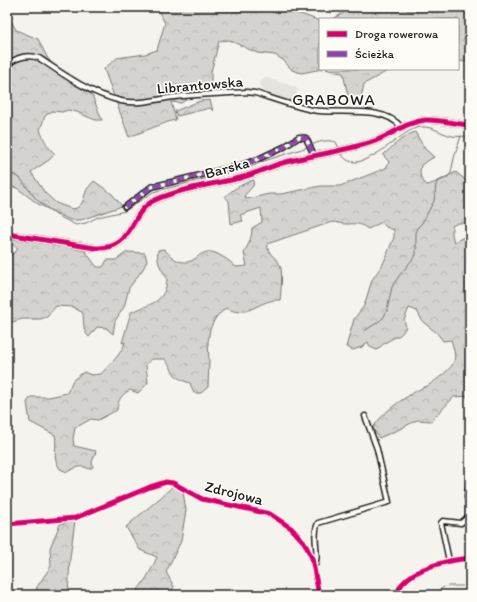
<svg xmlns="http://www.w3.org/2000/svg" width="477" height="602" font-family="Itim,sans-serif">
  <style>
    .built { fill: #e4e3de }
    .forest { fill: url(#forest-crowns); stroke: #787876 }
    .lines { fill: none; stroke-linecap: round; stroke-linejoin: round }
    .stream { stroke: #72716f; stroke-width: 1 }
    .minor-casing { stroke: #1c1c1c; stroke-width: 7 }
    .tertiary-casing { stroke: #1c1c1c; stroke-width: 8 }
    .minor { stroke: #fdfcf7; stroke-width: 4 }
    .tertiary { stroke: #fdfcf7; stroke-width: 5 }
    .quiet { stroke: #8e44ad; stroke-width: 4; stroke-dasharray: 8 4; stroke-linecap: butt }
    .cycleway-casing { stroke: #fdfcf7; stroke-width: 8 }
    .cycleway { stroke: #d6006c; stroke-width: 5 }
    .labels { text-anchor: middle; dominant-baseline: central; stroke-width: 3.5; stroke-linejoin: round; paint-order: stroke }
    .street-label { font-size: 15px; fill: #1c1c1c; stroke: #fdfcf7 }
    .neighbourhood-label { font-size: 16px; letter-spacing: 1px; fill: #1c1c1c; stroke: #fdfcf7 }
  </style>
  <defs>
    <pattern id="forest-crowns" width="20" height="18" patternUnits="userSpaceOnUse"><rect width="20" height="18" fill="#d4d3cf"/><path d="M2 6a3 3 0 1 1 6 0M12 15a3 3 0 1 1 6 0" fill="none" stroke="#b5b5b1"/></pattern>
  </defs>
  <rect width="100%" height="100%" fill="#f4f3ee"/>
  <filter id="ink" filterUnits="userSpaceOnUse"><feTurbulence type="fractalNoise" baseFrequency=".025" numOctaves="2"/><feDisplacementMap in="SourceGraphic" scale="8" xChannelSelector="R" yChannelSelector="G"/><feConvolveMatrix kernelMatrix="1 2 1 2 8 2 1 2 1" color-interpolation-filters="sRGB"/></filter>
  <g filter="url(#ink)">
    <path class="built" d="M265,77L295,87L298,90L294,101L264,93L260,82Z"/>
    <g class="forest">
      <path d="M156,7H229L230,9L238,11L261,10L270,7H294L298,13L320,21V69H323L301,73L292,70L283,60L275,55L257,53L229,40L219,41L211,72V89L200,91L181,103L171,102L176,120C168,121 164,124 157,126C148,130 138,133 129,137L104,69L117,58L145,54L157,50L165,23Z"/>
      <path d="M347,7H404L408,11L421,9L424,7H470V60L467,62L458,61V19H333L348,10Z"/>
      <path d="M7,13L16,30L38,39L47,57L62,77L75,84L92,95L102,120H95L77,112L68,110L62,112L52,111L45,116L40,130C44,140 48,148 55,154L49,160L31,172L45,193L56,203L72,209L77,208L82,203L87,189L94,181L112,194L122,206L81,220H70L38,204L17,188L7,186Z"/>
      <path d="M326,69H391L364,84L360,102L349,101L343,73L335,72Z"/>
      <path d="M210,100L213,111L210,108L177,116L175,111L200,101Z"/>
      <path d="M415,132L425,149L434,157L421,165C419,174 420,179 427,185C437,183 446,176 456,172L470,184V216L466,223H458L452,226V235L454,242L470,234V396L454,397L431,421L417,420L400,429L379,438L373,428C382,413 398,402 413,393C418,389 424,388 429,385C435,381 453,368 454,361C456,354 453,347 451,340L443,341L437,333L423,322L417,311L409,308L404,320L406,327C400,338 398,335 388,341C384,343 380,347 377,350L370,347L368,342L362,347L353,350L346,347L354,319L364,306L372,280L384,262L394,237V230L386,227L382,222L368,229C358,222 357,224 346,224C341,224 337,222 332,222L267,244C268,255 276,257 280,265C283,271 281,293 280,300C258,299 248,320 226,308L216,317L210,329L208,342L209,361L208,387L201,393H194L190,383C171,377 175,372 165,359H151L146,365L148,383L138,393L130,390C121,395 118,400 117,410L98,420L91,419L75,428L73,439L74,446L96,451L92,462L93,467L89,469C81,464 75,468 67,472L60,469C51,455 58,450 55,435L30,422L27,402L31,397H49L67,393L73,380L84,372L91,375L101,374C109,365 122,354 125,342L122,343L131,312C150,304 166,303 167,278C161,269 156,262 158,250L164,249C172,258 181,266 193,260C198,257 201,253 207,252C215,250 230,261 236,267L247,266L244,253C248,245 252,238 252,228L262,222L261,208L240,215L243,221L231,224L229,201L225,197C231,190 244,183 254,180L253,186L244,196L247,199L269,194H281L321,186H340L386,168L389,162L383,155C392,147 403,136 415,132Z"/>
      <path d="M10,239L50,243L85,251L97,267H103L107,260H116L127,252L145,253L147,261L143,269L129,288L124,307L115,321L113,334L106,328L97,327L89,337C82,330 84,322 83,313L73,307L56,306L47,317L40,319H22L13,322L10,320L7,325V256L13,254L18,249L11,243L7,241V240Z"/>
      <path d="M173,486L183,492L186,510L181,541L166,572L174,587L169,595H133C144,584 151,571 157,557L140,550L126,527C141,513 158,501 173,486Z"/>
      <path d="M75,521L70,558L68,595H35L37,587L51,566L50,548L60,524Z"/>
    </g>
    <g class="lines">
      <g class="stream">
        <path d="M311,145C319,142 326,139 336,142L339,148"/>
        <path d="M341,153C356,182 398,133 416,128C431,124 439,133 452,136C458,137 464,136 470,136"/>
        <path d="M7,172L20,178L36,199L56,215L76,225L86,223L98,217L125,211L153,192L251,167L261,162L308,147"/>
        <path d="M364,331L377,323L384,317L387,310L392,287L399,276L416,255V233L417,228L422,223L434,201L436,185L437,182L447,178L451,173L454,158L461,136"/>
        <path d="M448,586H470"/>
        <path d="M432,595L444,587"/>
      </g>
      <defs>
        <g id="minor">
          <path d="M7,65C17,57 27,54 39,58C64,75 91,94 121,101C139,105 157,99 175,97C199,94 222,94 246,92L255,93C274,99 293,106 312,110C337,115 384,104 401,127"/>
          <path d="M125,207L151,187L242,165L258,159L284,147L299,137L306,138L314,155"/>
          <path d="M7,524L75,518L150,487L166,482L173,483L202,499L270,514L291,528L304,542L312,558L319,595"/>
          <path d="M449,561L441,523L443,521L461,523L468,517L469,511L467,496L470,477"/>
          <path d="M314,568C321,554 311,537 318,523L389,502L377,449L365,416"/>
          <path d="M396,595C398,591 400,587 402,584C416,567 449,560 470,558"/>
        </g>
        <path id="tertiary" d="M7,234L95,248C136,250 127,213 155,200C179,189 214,184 240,178C256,174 270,166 286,162C314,155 344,151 372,142C391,136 403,123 425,120C440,119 455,124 470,125"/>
      </defs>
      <use href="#minor" class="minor-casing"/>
      <use href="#tertiary" class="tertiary-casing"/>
      <use href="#minor" class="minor"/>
      <use href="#tertiary" class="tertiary"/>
      <path class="quiet" d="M125,207L151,187L242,165L258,159L284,147L299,137L306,138L314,155"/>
      <defs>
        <g id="cycleway">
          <path d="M7,234L95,248C136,250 127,213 155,200C179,189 214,184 240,178C256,174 270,166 286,162C314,155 344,151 372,142C391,136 403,123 425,120C440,119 455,124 470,125"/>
          <path d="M7,524L75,518L150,487L166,482L173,483L202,499L270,514L291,528L304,542L312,558L319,595"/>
          <path d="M396,595C398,591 400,587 402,584C416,567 449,560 470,558"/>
        </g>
      </defs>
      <use href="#cycleway" class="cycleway-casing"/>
      <use href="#cycleway" class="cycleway"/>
    </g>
  </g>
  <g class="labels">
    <g class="street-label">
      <text transform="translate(200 85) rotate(-5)">Librantowska</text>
      <text transform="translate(227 168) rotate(-15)">Barska</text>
      <text transform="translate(234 493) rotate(14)">Zdrojowa</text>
    </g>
    <g class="neighbourhood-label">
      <text x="334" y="99">GRABOWA</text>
    </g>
  </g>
  <rect width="477" height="602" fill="none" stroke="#fdfcf7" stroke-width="24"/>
  <rect x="12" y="12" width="453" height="578" fill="none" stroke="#1c1c1c" stroke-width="1.5" filter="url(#ink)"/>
  <rect x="319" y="18" width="140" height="52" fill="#fdfcf7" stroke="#a3a29f"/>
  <rect x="327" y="31" width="20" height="6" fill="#d6006c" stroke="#a3a29f"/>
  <text x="355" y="38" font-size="12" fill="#1c1c1c">Droga rowerowa</text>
  <rect x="327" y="51" width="20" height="6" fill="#8e44ad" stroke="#a3a29f"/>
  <text x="355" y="58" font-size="12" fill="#1c1c1c">Ścieżka</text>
</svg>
